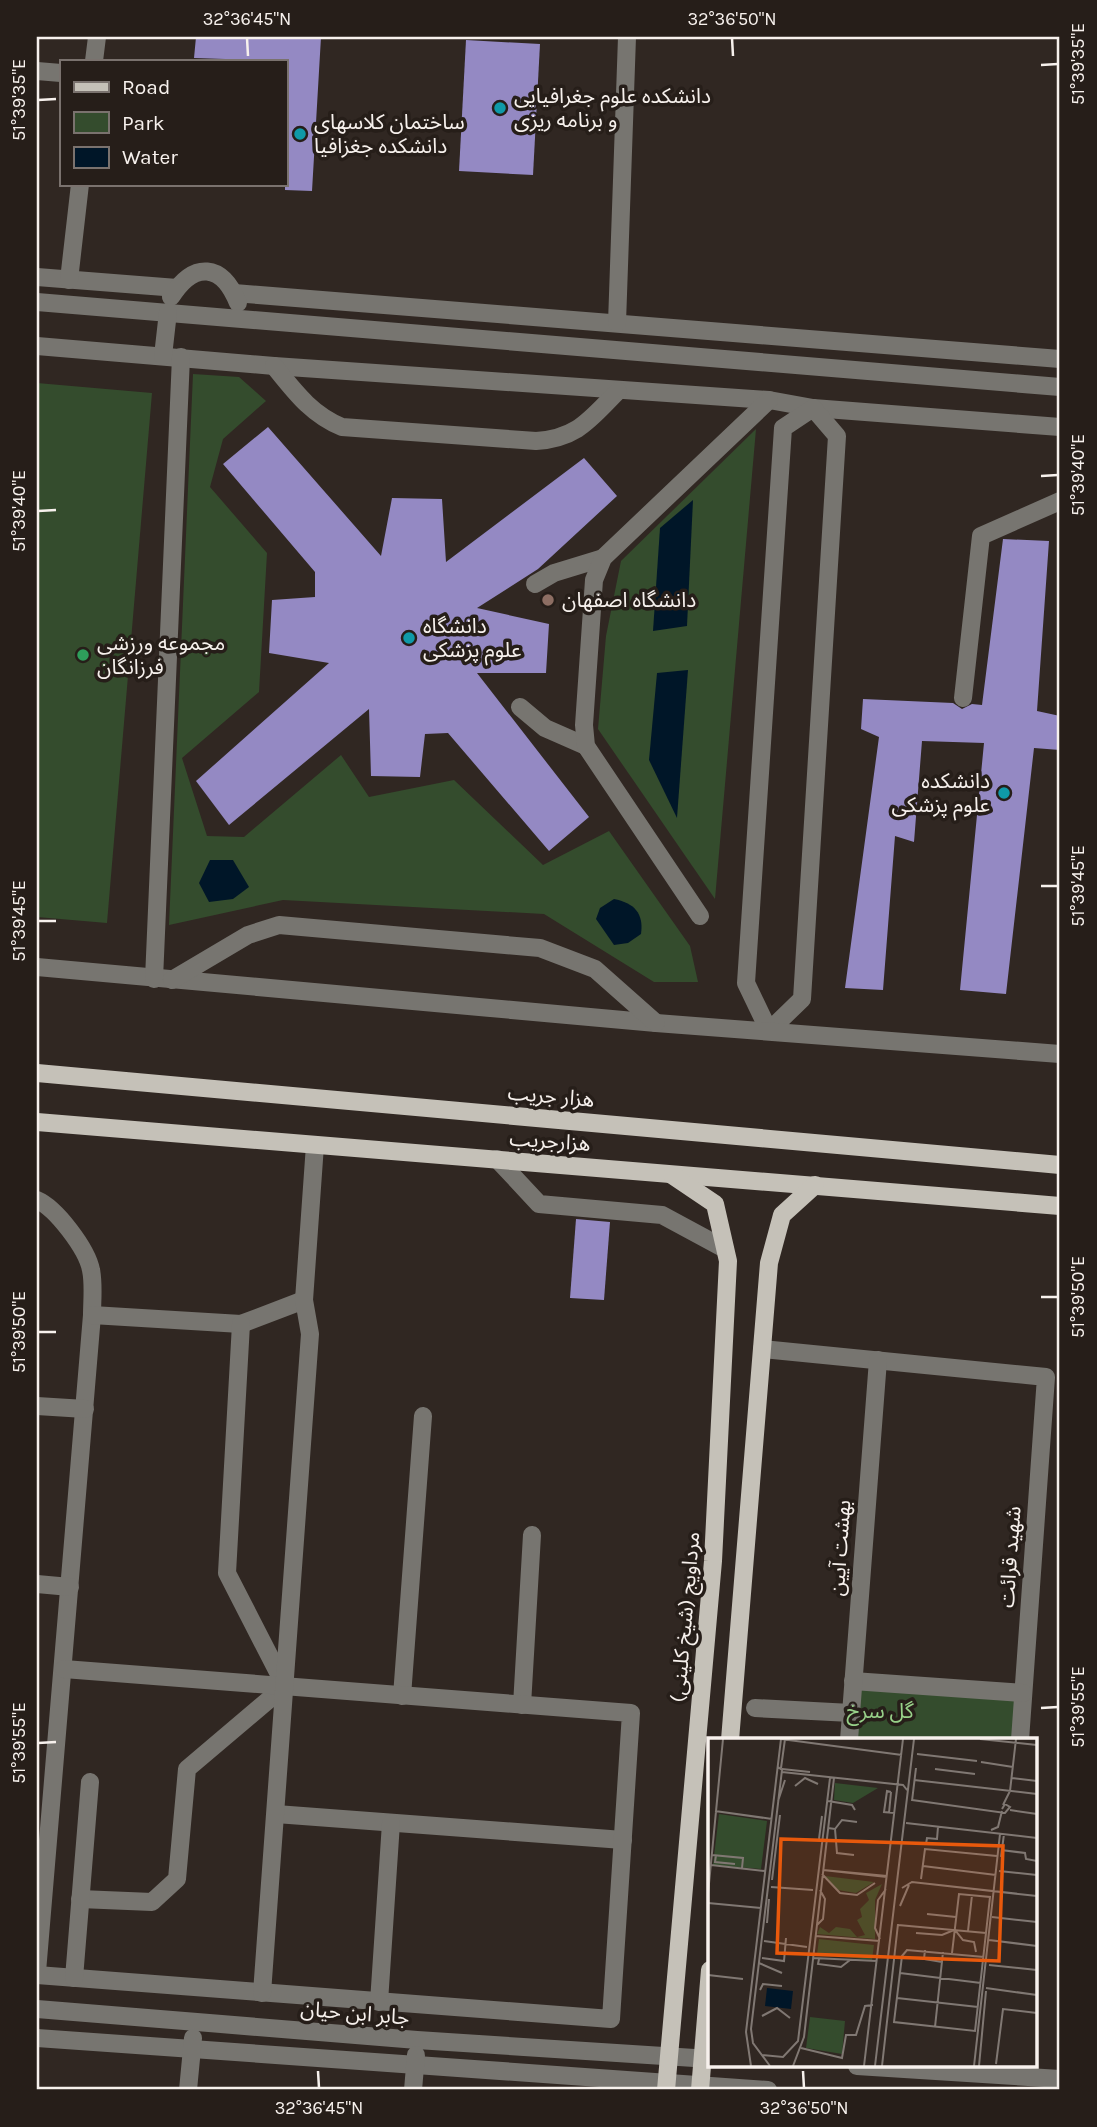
<svg xmlns="http://www.w3.org/2000/svg" width="1097" height="2127" font-family="Karla,'Noto Sans Arabic',sans-serif">
  <style>
    .green { fill: #344c2d }
    .water { fill: #001628 }
    .building { fill: #9489c3 }
    .lines { fill: none; stroke-linecap: round; stroke-linejoin: round }
    .minor { stroke: #777570; stroke-width: 18 }
    .major { stroke: #c5c1b8; stroke-width: 18 }
    .ticks { fill: none; stroke: #f7f1ed; stroke-width: 2.5 }
    .culture-dot { fill: #0f9aa8; stroke: #261e19; stroke-width: 2.5 }
    .education-dot { fill: #8d6e63; stroke: #261e19; stroke-width: 2.5 }
    .leisure-dot { fill: #2e9e5b; stroke: #261e19; stroke-width: 2.5 }
    .labels { text-anchor: middle; dominant-baseline: central; stroke-width: 7; stroke-linejoin: round; paint-order: stroke }
    .poi-label { font-size: 21px; fill: #f7f1ed; stroke: #261e19; text-anchor: start }
    .street-label { font-size: 21px; fill: #f7f1ed; stroke: #261e19 }
    .park-label { font-size: 21px; fill: #98d189; stroke: #261e19 }
    .inset-road { fill: none; stroke: #807873; stroke-width: 2 }
    .view { fill: #e8590c; fill-opacity: 0.15; stroke: #e8590c; stroke-width: 3.5 }
    .inset-edge { fill: none; stroke: #f7f1ed; stroke-width: 3.5 }
    .neatline { fill: none; stroke: #f7f1ed; stroke-width: 2.5 }
    .ticks-label { font-size: 18px; text-anchor: middle; fill: #f7f1ed }
  </style>
  <rect width="100%" height="100%" fill="#302722"/>
  <g class="green">
    <path d="M193,374L239,377L266,401L223,439L210,487L267,553L259,692L182,758L207,836L244,837L341,755L369,797L454,780L543,865L609,831L690,946L698,982H654L544,914L283,900L169,925Z"/>
    <path d="M37,383L152,393L107,923L37,917Z"/>
    <path d="M756,429L715,899L598,729L606,636L621,561Z"/>
    <path d="M853,1681L1023,1693L1020,1740H849Z"/>
  </g>
  <g class="water">
    <path d="M693,500L687,626L653,631L660,528Z"/>
    <path d="M688,670L677,818L649,760L657,673Z"/>
    <path d="M210,860H233L249,887L233,899L209,902L199,883Z"/>
    <path d="M614,899C634,903 644,913 641,934L628,943L614,945L596,919L600,908Z"/>
  </g>
  <g class="building">
    <path d="M196,37H321L312,191L285,190V61L194,58Z"/>
    <path d="M466,40L540,44L533,175L459,171Z"/>
    <path d="M268,427L381,556L392,498L442,499L446,562L584,458L617,496L538,569L477,608L549,624L546,673H477L589,817L549,851L448,733L425,734L420,777L371,776L369,709L229,825L196,781L329,663L269,653L272,600L315,597V572L223,464Z"/>
    <path d="M1003,539L1049,541L1037,711L1060,716V750L1034,748L1006,994L960,990L984,743L922,741L914,842L895,836L883,990L845,988L879,737L861,729L863,699L953,703L962,709L972,704L982,705Z"/>
    <path d="M576,1219L610,1222L604,1300L570,1298Z"/>
  </g>
  <g class="lines">
    <g class="minor">
      <path d="M94,61L97,37"/>
      <path d="M37,71L61,73"/>
      <path d="M37,277L177,288"/>
      <path d="M69,280L80,184"/>
      <path d="M234,293L1060,359"/>
      <path d="M171,297C194,261 222,263 238,303"/>
      <path d="M37,302L1060,387"/>
      <path d="M617,323L627,37"/>
      <path d="M37,346L274,366L769,400L813,408L1060,427"/>
      <path d="M163,356L168,312"/>
      <path d="M274,366C295,392 311,414 342,427L536,441C578,438 590,419 618,391"/>
      <path d="M813,408L837,436L802,999L769,1031L746,983L783,428Z"/>
      <path d="M535,584L554,573L603,558"/>
      <path d="M963,698L981,536L1060,501"/>
      <path d="M520,707L545,728L586,746"/>
      <path d="M700,916L586,746L584,725L594,580L603,558L769,400"/>
      <path d="M37,967L656,1023L1060,1054"/>
      <path d="M154,979L181,357"/>
      <path d="M172,980L248,935L279,925L540,948L595,969L656,1023"/>
      <path d="M497,1159L539,1204L662,1215L725,1249"/>
      <path d="M37,1200C56,1208 87,1249 91,1270C94,1284 92,1301 92,1315L37,1972"/>
      <path d="M92,1315L241,1324L304,1300"/>
      <path d="M241,1324L227,1573L285,1686"/>
      <path d="M762,1349L1046,1377L1020,1740"/>
      <path d="M37,1406L85,1409"/>
      <path d="M37,1584L70,1587"/>
      <path d="M853,1681L1023,1693"/>
      <path d="M402,1696L423,1416"/>
      <path d="M522,1705L532,1535"/>
      <path d="M755,1708L851,1713"/>
      <path d="M849,1740L878,1360"/>
      <path d="M276,1814L623,1840"/>
      <path d="M80,1899L152,1902L177,1879L187,1769L285,1686"/>
      <path d="M37,1975L611,2019L631,1713L64,1669"/>
      <path d="M74,1978L90,1782"/>
      <path d="M262,1993L310,1334L304,1300L315,1145"/>
      <path d="M379,2002L391,1823"/>
      <path d="M37,2009L417,2040L710,2059"/>
      <path d="M37,2038L768,2090"/>
      <path d="M857,2066L1060,2079"/>
      <path d="M188,2090L193,2038"/>
      <path d="M413,2090L416,2055"/>
    </g>
    <g class="major">
      <path d="M37,1073L1060,1165"/>
      <path d="M37,1122L1060,1206"/>
      <path d="M730,1740L769,1263L782,1215L815,1185"/>
      <path d="M666,2090L713,1561L728,1261L715,1204L672,1175"/>
      <path d="M700,2090L710,1970"/>
    </g>
  </g>
  <path class="ticks" d="M247,38L248,56M732,38L733,56M1041,65L1058,64M38,100L56,99M1041,476L1058,475M38,511L56,510M1041,886H1058M38,921H56M1041,1297H1058M38,1332H56M1041,1708L1058,1707M38,1743L56,1742M318,2071L319,2088M803,2071L804,2088"/>
  <g class="culture-dot">
    <circle cx="500" cy="108" r="7"/>
    <circle cx="300" cy="134" r="7"/>
    <circle cx="409" cy="638" r="7"/>
    <circle cx="1004" cy="793" r="7"/>
  </g>
  <circle class="education-dot" cx="548" cy="600" r="7"/>
  <circle class="leisure-dot" cx="83" cy="655" r="7"/>
  <g class="labels">
    <g class="poi-label">
      <text x="514" y="96">دانشکده علوم جغرافیایی<tspan x="514" dy="24">و برنامه ریزی</tspan></text>
      <text x="314" y="122">ساختمان کلاسهای<tspan x="314" dy="24">دانشکده جغزافیا</tspan></text>
      <text x="562" y="600">دانشگاه اصفهان</text>
      <text x="423" y="626">دانشگاه<tspan x="423" dy="24">علوم پزشکی</tspan></text>
      <text x="97" y="643">مجموعه ورزشی<tspan x="97" dy="24">فرزانگان</tspan></text>
      <text x="990" y="781" text-anchor="end">دانشکده<tspan x="990" dy="24">علوم پزشکی</tspan></text>
    </g>
    <g class="street-label">
      <text transform="translate(551 1096) rotate(5)">هزار جریب</text>
      <text transform="translate(550 1141) rotate(4)">هزارجریب</text>
      <text transform="translate(840 1548) rotate(-86)">بهشت آیین</text>
      <text transform="translate(1010 1557) rotate(-86)">شهید قرائت</text>
      <text transform="translate(685 1617) rotate(-85)">مرداویج (شیخ کلینی)</text>
      <text transform="translate(355 2013) rotate(5)">جابر ابن حیان</text>
    </g>
    <g class="park-label">
      <text x="880" y="1711">گل سرخ</text>
    </g>
  </g>
  <g transform="translate(708 1738)">
    <rect width="329" height="329" fill="#302722"/>
    <path d="M127,45L170,50L145,65L126,62ZM11,76L59,83L53,131L5,127ZM117,138L166,144L148,155L130,152ZM174,146L167,162V201L109,196L112,189L121,195L128,189L142,191L149,199L157,197L149,182L154,179L152,171L161,162L158,155ZM111,201L166,207L164,222L109,216ZM102,279L137,283L134,316L98,310Z" fill="#344c2d"/>
    <path d="M59,250L85,253L83,271L57,268Z" fill="#001628"/>
    <path class="inset-road" d="M73,1L194,17M272,1L329,7M209,16L269,23M273,24L305,29M73,30L77,1M74,31L102,34M227,31L267,36M74,34L195,47L199,52M304,40L329,43M206,42L329,56M87,48L97,40L110,46M183,54L179,53L176,74L187,75M204,62L297,75L302,69L297,66L294,71M70,63L77,42M120,63L144,67L147,72M204,63L208,30M295,67L302,53L308,1M302,72L329,76M7,73L64,81M181,75L183,54M198,85L329,100M120,90L127,91L134,82L149,84M127,91L129,115L146,117M283,92L290,89L294,73M111,101L114,78M218,106L219,100L229,101L230,89M293,112L317,115L318,121L329,123M4,117L35,120L34,130M8,117L7,124L27,126M293,119L296,96M3,127L57,133M215,128L288,137M115,132L179,138M115,132L179,139M291,133L329,137M114,136L132,155L149,157L167,145M213,141L217,111L289,118M64,142L72,77M63,149L105,152M194,150L204,144L329,158M0,156L15,1M0,165L53,170M192,168L201,147M219,176L248,179M284,179L329,184M59,185L61,161M109,187L115,181L117,161L112,152M190,187L278,195M247,192L255,202L266,204L268,214M260,193L264,157M208,195L234,197L246,192M107,198L172,203M172,201L167,190L170,162L178,151M281,202L329,208M56,203L99,209M217,212L216,221L234,224M244,215L251,156L282,159L267,293L186,284L194,218L199,212L276,219M54,220L76,223L78,200M105,220L169,223M111,221L110,226L133,229L142,222M51,225L74,235M281,227L329,232M192,235L273,245M0,237L35,241M278,250L329,257M52,252L55,246L74,248M189,260L270,269M54,278L69,270L82,280M227,289L235,214M93,310L134,320L138,297H148L157,268L165,267M54,317L75,319L90,303L122,40M288,326L295,271L329,275M43,328L38,294L73,1M62,328L45,305L43,291L74,32L70,29M85,328L96,299L126,40M156,328L195,1M167,328L206,1M174,328L190,186M266,328L292,96M271,328L278,253"/>
    <path class="view" d="M73,101L295,108L291,223L69,215Z"/>
    <rect width="329" height="329" class="inset-edge"/>
  </g>
  <rect width="1097" height="2127" fill="none" stroke="#261e19" stroke-width="77"/>
  <rect x="60" y="60" width="228" height="126" fill="#261e19" stroke="#7a726e" stroke-width="2"/>
  <rect x="74" y="82" width="35" height="10" fill="#c5c1b8" stroke="#7a726e" stroke-width="2"/>
  <text x="122" y="94" font-size="21" fill="#f7f1ed">Road</text>
  <rect x="74" y="112" width="35" height="21" fill="#344c2d" stroke="#7a726e" stroke-width="2"/>
  <text x="122" y="130" font-size="21" fill="#f7f1ed">Park</text>
  <rect x="74" y="147" width="35" height="21" fill="#001628" stroke="#7a726e" stroke-width="2"/>
  <text x="122" y="164" font-size="21" fill="#f7f1ed">Water</text>
  <rect x="38" y="38" width="1020" height="2050" class="neatline"/>
  <g class="ticks-label">
    <text x="247" y="25">32°36'45"N</text>
    <text x="732" y="25">32°36'50"N</text>
    <text transform="translate(1078 64) rotate(-90)" y="6">51°39'35"E</text>
    <text transform="translate(19 100) rotate(-90)" y="6">51°39'35"E</text>
    <text transform="translate(1078 475) rotate(-90)" y="6">51°39'40"E</text>
    <text transform="translate(19 511) rotate(-90)" y="6">51°39'40"E</text>
    <text transform="translate(1078 886) rotate(-90)" y="6">51°39'45"E</text>
    <text transform="translate(19 921) rotate(-90)" y="6">51°39'45"E</text>
    <text transform="translate(1078 1297) rotate(-90)" y="6">51°39'50"E</text>
    <text transform="translate(19 1332) rotate(-90)" y="6">51°39'50"E</text>
    <text transform="translate(1078 1707) rotate(-90)" y="6">51°39'55"E</text>
    <text transform="translate(19 1743) rotate(-90)" y="6">51°39'55"E</text>
    <text x="319" y="2114">32°36'45"N</text>
    <text x="804" y="2114">32°36'50"N</text>
  </g>
</svg>
